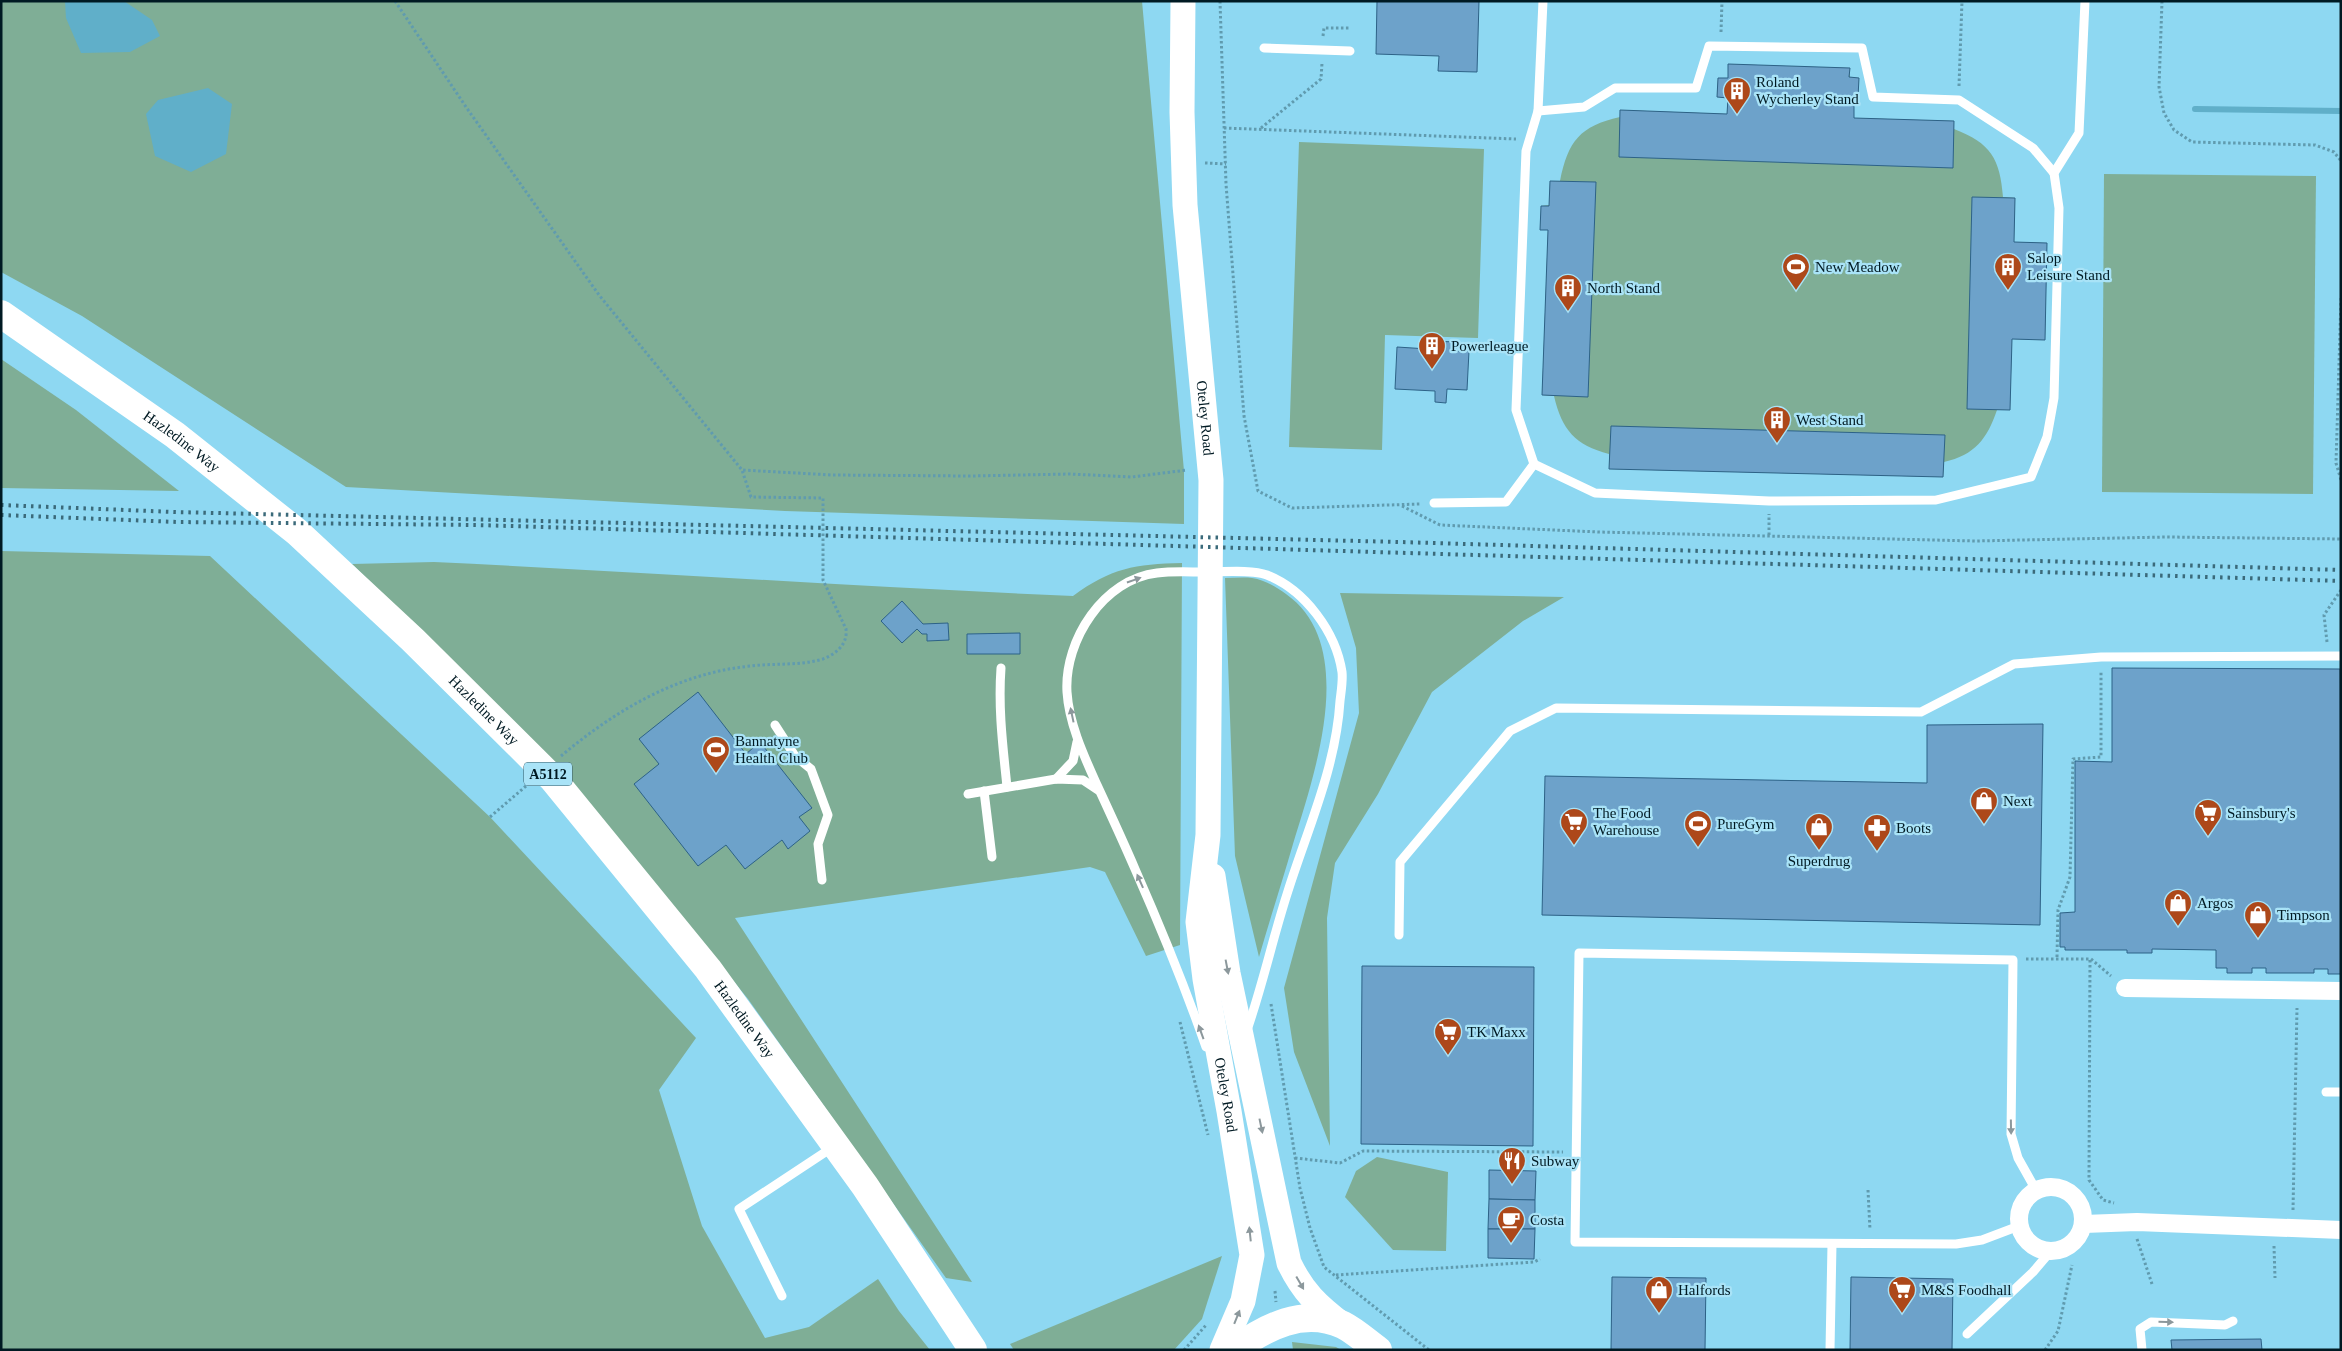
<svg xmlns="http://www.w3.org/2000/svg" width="2342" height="1351" font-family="Georgia,serif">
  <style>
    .green { fill: #7fae96 }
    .water { fill: #60afc9 }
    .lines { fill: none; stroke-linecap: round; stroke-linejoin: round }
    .stream { stroke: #60afc9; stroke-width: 6 }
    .building { fill: #6da2ca; stroke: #2d6287 }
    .path { stroke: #609baf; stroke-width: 3; stroke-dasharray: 2.5 2.5; stroke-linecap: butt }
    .service { stroke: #fff; stroke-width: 9 }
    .minor { stroke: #fff; stroke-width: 18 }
    .secondary { stroke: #fff; stroke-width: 25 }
    .primary { stroke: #fff; stroke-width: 28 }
    .rail { stroke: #3b6a7a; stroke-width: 4; stroke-dasharray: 2.5 5; stroke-linecap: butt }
    .oneway { fill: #8c989c }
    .labels { text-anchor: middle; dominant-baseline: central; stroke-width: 4.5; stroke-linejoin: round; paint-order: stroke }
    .shield { fill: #a9e3f7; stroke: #335663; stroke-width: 1 }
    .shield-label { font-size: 14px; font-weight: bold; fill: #001a23 }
    .poi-label { font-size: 15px; fill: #001a23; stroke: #a9e3f7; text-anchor: start }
    .street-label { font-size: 15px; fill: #001a23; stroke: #a9e3f7 }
  </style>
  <rect width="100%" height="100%" fill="#8ed8f2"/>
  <g class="green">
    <path d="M1,1H1142L1184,471V524L785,511L346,487L82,316L1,272Z"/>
    <path d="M1728,64L1850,68V77L1859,78L1858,97H1854V118L1954,121V129C1991,143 2000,159 2003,197L2015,198L2014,242L2047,243L2045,340L2012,339L2010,410H1997C1987,439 1975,455 1944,462L1943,477L1609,469V454C1575,445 1562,430 1554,396L1542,395L1548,230H1540L1541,206L1549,205L1550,181H1560C1568,141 1580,126 1620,117V110L1727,114L1728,98L1717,97L1718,78H1728Z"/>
    <path d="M1299,142L1484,149L1478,338L1385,335L1382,450L1289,447Z"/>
    <path d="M2104,174L2316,176L2313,494L2102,492Z"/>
    <path d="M1,359L76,410L179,491L1,488Z"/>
    <path d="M1,551L210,556L490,817L696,1038L659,1090L702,1226L765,1338L809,1327L878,1279L899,1311L930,1350H1Z"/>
    <path d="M434,562C647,572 860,587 1073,596C1111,568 1135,564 1182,563L1180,945L1146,956L1105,872L1090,867L735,918L972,1282L946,1278L748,999L563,771L352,564Z"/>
    <path d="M1225,578C1234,578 1244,577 1252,578C1265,580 1276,587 1286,594C1360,646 1314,775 1293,844C1282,882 1270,919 1259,957L1235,856Z"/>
    <path d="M1340,593L1564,597L1523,621L1432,692L1378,794L1335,863L1327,918L1330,1146L1294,1052L1284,988L1359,713L1356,648Z"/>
    <path d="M1377,1157L1448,1172L1446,1251L1393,1250L1345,1197L1356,1171Z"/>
    <path d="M1222,1256L1202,1319L1174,1350H1014L1010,1344Z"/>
    <path d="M1292,1342L1336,1347L1341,1350H1293Z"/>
  </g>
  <g class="water">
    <path d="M65,1H124L152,20L160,36L130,52L81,53L66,18Z"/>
    <path d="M208,88L232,104L226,154L191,172L155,156L146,114L158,100Z"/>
  </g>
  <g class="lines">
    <path class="stream" d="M2195,109L2341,111"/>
  </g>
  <g class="building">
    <path d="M1377,1H1479L1477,72L1438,71L1439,56L1376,54Z"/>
    <path d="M1728,64L1850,68L1849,77L1859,78L1858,97H1854V118L1954,121L1953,168L1619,157L1620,110L1727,114L1728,98L1717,97L1718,78H1728Z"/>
    <path d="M1550,181L1596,182L1588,397L1542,395L1548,230H1540L1541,206H1549Z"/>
    <path d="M1972,197L2015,198L2014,242L2047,243L2045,340L2012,339L2010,410L1967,409Z"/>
    <path d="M1428,341L1457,342L1456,351H1469L1467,390L1447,389L1446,403L1435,402V391L1395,389L1397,347L1428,349Z"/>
    <path d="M1611,426L1945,435L1943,477L1609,469Z"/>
    <path d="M902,601L923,624L948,623L949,640L927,641V634H922L917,629L902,643L881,621Z"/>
    <path d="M1020,633V654H967V634Z"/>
    <path d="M2112,668L2340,669L2341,974H2328V969H2314V973H2266V968H2252V973H2227V968H2216V950L2152,949V953H2127V950H2065V947H2060V913L2075,912V761L2112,762Z"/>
    <path d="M698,692L746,754L760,742L812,808L799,817L810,831L788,849L782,840L745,869L726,845L698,866L634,784L659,764L639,739Z"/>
    <path d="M2043,724L2040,925L1542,915L1545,776L1927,783V725Z"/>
    <path d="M1362,966L1534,967L1533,1146L1361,1144Z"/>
    <path d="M1489,1170L1536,1171L1535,1200L1489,1199Z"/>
    <path d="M1489,1199L1535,1200V1229H1488Z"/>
    <path d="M1488,1229H1535L1534,1259L1488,1258Z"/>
    <path d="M1612,1277L1706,1278L1705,1350H1611Z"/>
    <path d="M1851,1277L1953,1279L1952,1350H1850Z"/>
    <path d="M2261,1339L2262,1350H2172L2171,1340Z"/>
  </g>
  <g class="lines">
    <g class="path">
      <path d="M395,1L466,107L599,295L742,470L832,475L970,476L1070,474L1132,477L1187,470"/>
      <path d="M1220,1L1226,184L1244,416L1258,491L1292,508L1420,504"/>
      <path d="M2162,1L2159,87L2164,113L2174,130L2192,142L2315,145L2334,152L2341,161"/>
      <path d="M1721,32L1722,1"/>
      <path d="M1323,36L1324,28H1350"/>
      <path d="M1959,86L1962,1"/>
      <path d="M1224,128L1516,139"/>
      <path d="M1261,128L1321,79L1322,63"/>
      <path d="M1205,163L1226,164"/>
      <path d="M2341,298L2336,463L2341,480"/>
      <path d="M1402,506L1440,525L1599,532L1975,541L2167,537L2341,539"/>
      <path d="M1769,535V514"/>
      <path d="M2327,642L2324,615L2341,590"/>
      <path d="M561,756C616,710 678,673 751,666C775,663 799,666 823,659C836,654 848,644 846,629L823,580V498L751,497L742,470"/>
      <path d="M490,817L526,786"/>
      <path d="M2057,957L2058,910L2070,877L2073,759L2101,757V671"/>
      <path d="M2026,959H2090L2089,1180L2103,1200L2114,1203"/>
      <path d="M2091,959L2111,976"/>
      <path d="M1271,1004L1300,1188L1310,1228L1324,1267L1429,1350"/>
      <path d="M1180,1022L1208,1135"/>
      <path d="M1295,1158L1340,1163L1363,1151L1563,1152"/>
      <path d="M1868,1190L1870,1230"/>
      <path d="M2293,1210L2297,1008"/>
      <path d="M2137,1239L2152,1284"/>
      <path d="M2274,1246L2275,1278"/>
      <path d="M1336,1275L1534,1262L1540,1259"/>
      <path d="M1275,1291L1276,1302"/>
      <path d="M1184,1350L1207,1324"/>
      <path d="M2045,1350L2058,1331L2072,1265"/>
    </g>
    <g class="service">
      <path d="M1264,48L1350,51"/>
      <path d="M1538,111L1584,107L1615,88H1696L1709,46L1862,48L1873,97L1959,100L2033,148L2054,173"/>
      <path d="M1534,464L1516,410L1526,151L1538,111L1543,1"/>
      <path d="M1434,503L1506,502L1534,464L1595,493L1769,501L1936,500L2031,477L2047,437L2054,398L2059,208L2054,173L2079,133L2085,1"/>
      <path d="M1001,668C998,709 1003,747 1007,787"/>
      <path d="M775,725L795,756L811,769L828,815L818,844L822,880"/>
      <path d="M1056,779L1073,761L1077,742"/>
      <path d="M984,791L992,857"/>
      <path d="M968,794L1056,779L1083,780L1098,790"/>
      <path d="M1399,935L1400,862L1510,731L1556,708L1921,712L2014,664L2101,657L2341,656"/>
      <path d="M1206,1047C1185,987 1161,928 1135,869C1123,841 1110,813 1097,785C1084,756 1069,724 1067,692C1064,640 1104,579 1157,573C1172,571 1189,572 1204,572C1221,572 1252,569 1267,575C1305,590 1336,632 1342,672C1343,681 1341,692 1340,701C1336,767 1308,828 1288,891C1273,937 1263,984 1247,1030"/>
      <path d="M2326,1092H2341"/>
      <path d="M2019,1226L1982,1240L1956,1244L1575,1242L1579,953L2013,960L2011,1134L2018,1158L2036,1190"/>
      <path d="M782,1296L739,1209L833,1147"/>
      <path d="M1967,1334L2033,1272L2050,1252"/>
      <path d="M1830,1350L1832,1244"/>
      <path d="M2142,1350L2140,1329L2151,1322L2225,1325L2233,1321"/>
    </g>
    <g class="minor">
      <path d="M2125,988L2341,991"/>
      <circle cx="2051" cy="1219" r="32"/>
      <path d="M2084,1224L2137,1222L2341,1230"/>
    </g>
    <g class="secondary">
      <path id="s1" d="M1183,1L1182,112L1185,205L1211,480L1208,835L1198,922L1205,979L1229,1111L1252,1255L1243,1301L1222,1350"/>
      <path d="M1213,876L1228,973L1289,1263C1303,1292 1317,1305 1343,1325"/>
    </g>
    <g class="primary">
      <path id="s2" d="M1,314L175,435L297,532L413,640L552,778L708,969L865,1186L973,1350"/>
      <path d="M1234,1350C1266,1327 1303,1307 1343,1325C1355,1331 1367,1342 1378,1350"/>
    </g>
    <g class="rail">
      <path d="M1,505L175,512L1399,542L2341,570"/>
      <path d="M1,515L177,522L476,525L2341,581"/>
    </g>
  </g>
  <defs><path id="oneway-solid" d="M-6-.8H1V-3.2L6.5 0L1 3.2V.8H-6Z" transform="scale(1.25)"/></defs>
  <g class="oneway">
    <use href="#oneway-solid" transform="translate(1134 580) rotate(-19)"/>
    <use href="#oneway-solid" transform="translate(1072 715) rotate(-102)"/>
    <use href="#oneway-solid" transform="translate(1140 881) rotate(-114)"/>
    <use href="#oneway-solid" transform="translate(1227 967) rotate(79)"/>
    <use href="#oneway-solid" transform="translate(1201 1032) rotate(-110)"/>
    <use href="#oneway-solid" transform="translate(1261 1126) rotate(78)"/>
    <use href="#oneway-solid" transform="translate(2011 1127) rotate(89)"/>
    <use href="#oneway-solid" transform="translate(1250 1234) rotate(-96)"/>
    <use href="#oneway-solid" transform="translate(1300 1283) rotate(60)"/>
    <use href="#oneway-solid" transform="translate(1237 1317) rotate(-68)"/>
    <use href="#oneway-solid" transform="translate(2166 1322) rotate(1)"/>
  </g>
  <defs>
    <symbol id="building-pin" viewBox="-11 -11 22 30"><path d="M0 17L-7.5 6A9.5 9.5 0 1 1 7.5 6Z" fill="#ad481a" stroke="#a9e3f7"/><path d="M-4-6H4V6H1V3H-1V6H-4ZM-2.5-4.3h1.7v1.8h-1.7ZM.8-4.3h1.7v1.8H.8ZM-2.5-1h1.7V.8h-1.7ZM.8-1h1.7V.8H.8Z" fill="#fff"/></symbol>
    <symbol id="stadium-pin" viewBox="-11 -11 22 30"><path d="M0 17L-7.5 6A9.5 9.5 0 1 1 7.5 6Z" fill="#ad481a" stroke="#a9e3f7"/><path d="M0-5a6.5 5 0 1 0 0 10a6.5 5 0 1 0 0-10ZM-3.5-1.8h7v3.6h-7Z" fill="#fff"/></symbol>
    <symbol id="shop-pin" viewBox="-11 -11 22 30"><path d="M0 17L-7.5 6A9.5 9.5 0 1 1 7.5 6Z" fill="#ad481a" stroke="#a9e3f7"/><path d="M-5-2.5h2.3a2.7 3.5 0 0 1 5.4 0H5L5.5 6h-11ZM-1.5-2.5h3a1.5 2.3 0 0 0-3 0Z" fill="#fff"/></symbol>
    <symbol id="supermarket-pin" viewBox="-11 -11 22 30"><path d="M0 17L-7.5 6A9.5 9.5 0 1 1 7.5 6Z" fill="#ad481a" stroke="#a9e3f7"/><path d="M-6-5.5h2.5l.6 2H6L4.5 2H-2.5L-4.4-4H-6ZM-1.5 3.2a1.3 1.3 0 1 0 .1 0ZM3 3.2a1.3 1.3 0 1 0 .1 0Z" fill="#fff"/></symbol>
    <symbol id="pharmacy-pin" viewBox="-11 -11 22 30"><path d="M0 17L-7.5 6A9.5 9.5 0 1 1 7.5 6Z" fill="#ad481a" stroke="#a9e3f7"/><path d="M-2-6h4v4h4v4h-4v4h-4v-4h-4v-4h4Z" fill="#fff"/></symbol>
    <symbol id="restaurant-pin" viewBox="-11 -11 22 30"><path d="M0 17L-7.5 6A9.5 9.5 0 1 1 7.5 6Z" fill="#ad481a" stroke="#a9e3f7"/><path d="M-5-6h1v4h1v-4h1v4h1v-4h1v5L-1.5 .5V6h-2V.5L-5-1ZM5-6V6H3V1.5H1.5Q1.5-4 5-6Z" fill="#fff"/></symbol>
    <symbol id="cafe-pin" viewBox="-11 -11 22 30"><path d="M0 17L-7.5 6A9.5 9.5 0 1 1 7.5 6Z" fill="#ad481a" stroke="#a9e3f7"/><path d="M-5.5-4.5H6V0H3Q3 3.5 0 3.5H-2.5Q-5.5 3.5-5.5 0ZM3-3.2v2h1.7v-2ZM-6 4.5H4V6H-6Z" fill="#fff"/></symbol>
  </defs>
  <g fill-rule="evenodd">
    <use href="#building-pin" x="1721" y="75" width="32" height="43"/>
    <use href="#stadium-pin" x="1780" y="251" width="32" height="43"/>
    <use href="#building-pin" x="1992" y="251" width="32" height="43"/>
    <use href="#building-pin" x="1552" y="272" width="32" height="43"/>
    <use href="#building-pin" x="1416" y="330" width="32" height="43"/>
    <use href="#building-pin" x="1761" y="404" width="32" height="43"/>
    <use href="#stadium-pin" x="700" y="734" width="32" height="43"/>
    <use href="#shop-pin" x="1968" y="785" width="32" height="43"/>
    <use href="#supermarket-pin" x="2192" y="797" width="32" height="43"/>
    <use href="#supermarket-pin" x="1558" y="806" width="32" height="43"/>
    <use href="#stadium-pin" x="1682" y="808" width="32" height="43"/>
    <use href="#shop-pin" x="1803" y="811" width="32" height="43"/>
    <use href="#pharmacy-pin" x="1861" y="812" width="32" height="43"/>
    <use href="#shop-pin" x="2162" y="887" width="32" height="43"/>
    <use href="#shop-pin" x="2242" y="899" width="32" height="43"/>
    <use href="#supermarket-pin" x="1432" y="1016" width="32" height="43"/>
    <use href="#restaurant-pin" x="1496" y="1145" width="32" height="43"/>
    <use href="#cafe-pin" x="1495" y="1204" width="32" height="43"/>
    <use href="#shop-pin" x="1643" y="1274" width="32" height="43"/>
    <use href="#supermarket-pin" x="1886" y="1274" width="32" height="43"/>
  </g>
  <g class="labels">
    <rect class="shield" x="524" y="762.5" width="48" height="23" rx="4"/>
    <g class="shield-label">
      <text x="548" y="774">A5112</text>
    </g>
    <g class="poi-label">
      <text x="1756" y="82">Roland<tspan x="1756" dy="17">Wycherley Stand</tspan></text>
      <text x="2027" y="258">Salop<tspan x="2027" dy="17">Leisure Stand</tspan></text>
      <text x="1815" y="267">New Meadow</text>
      <text x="1587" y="288">North Stand</text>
      <text x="1451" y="346">Powerleague</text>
      <text x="1796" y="420">West Stand</text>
      <text x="735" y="741">Bannatyne<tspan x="735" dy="17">Health Club</tspan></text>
      <text x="2003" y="801">Next</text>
      <text x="1593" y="813">The Food<tspan x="1593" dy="17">Warehouse</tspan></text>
      <text x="2227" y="813">Sainsbury's</text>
      <text x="1717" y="824">PureGym</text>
      <text x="1896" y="828">Boots</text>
      <text x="1819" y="861" text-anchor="middle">Superdrug</text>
      <text x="2197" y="903">Argos</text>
      <text x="2277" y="915">Timpson</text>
      <text x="1467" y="1032">TK Maxx</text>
      <text x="1531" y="1161">Subway</text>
      <text x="1530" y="1220">Costa</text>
      <text x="1678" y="1290">Halfords</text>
      <text x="1921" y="1290">M&amp;S Foodhall</text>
    </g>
    <g class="street-label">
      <text stroke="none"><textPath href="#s1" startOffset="418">Oteley Road</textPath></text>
      <text stroke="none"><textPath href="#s2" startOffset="221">Hazledine Way</textPath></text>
      <text stroke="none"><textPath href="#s2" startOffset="626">Hazledine Way</textPath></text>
      <text stroke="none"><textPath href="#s2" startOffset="1031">Hazledine Way</textPath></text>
      <text stroke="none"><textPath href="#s1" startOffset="1098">Oteley Road</textPath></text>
    </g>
  </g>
  <rect width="2342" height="1351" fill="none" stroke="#001a23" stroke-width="5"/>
</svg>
